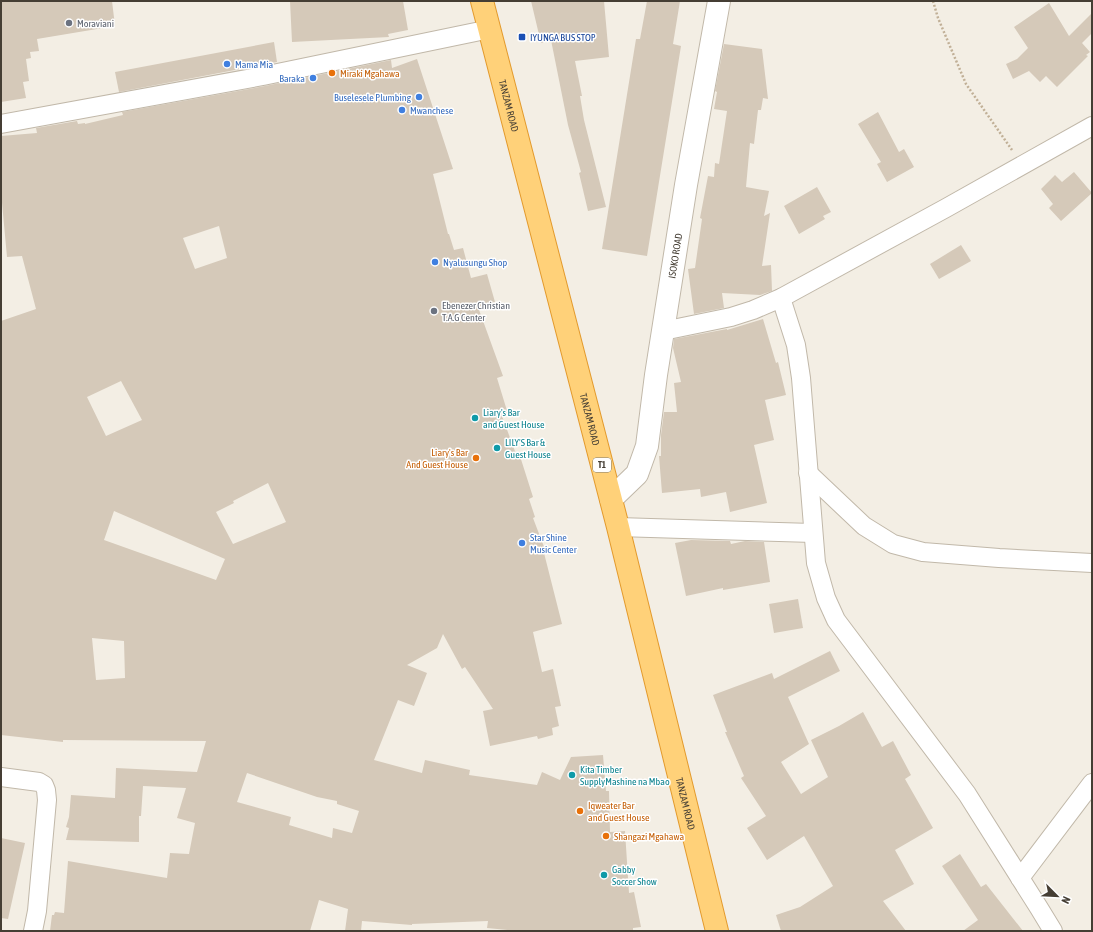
<svg xmlns="http://www.w3.org/2000/svg" width="1093" height="932" font-family="'Asap Condensed',sans-serif">
  <style>
    .building { fill: #d5c9b9; fill-rule: evenodd }
    .lines { fill: none; stroke-linecap: round; stroke-linejoin: round }
    .minor-casing { stroke: #c1b8a9; stroke-width: 20 }
    .tertiary-casing { stroke: #c1b8a9; stroke-width: 24 }
    .trunk-casing { stroke: #e39a2d; stroke-width: 24 }
    .path { stroke: #c1b097; stroke-width: 2.5; stroke-dasharray: 2 2; stroke-linecap: butt }
    .minor { stroke: #fff; stroke-width: 18 }
    .tertiary { stroke: #fff; stroke-width: 22 }
    .trunk { stroke: #ffd179; stroke-width: 22 }
    .worship-dot { fill: #6b7280; stroke: #fff; stroke-width: 1.5 }
    .transit-dot { fill: #1a4fb4; stroke: #fff; stroke-width: 1.5 }
    .shop-dot { fill: #3f7fe0; stroke: #fff; stroke-width: 1.5 }
    .food-dot { fill: #e8710a; stroke: #fff; stroke-width: 1.5 }
    .culture-dot { fill: #0f9aa8; stroke: #fff; stroke-width: 1.5 }
    .labels { text-anchor: middle; dominant-baseline: central; stroke-width: 3; stroke-linejoin: round; paint-order: stroke }
    .shield { fill: #fff; stroke: #7d7871; stroke-width: 1 }
    .shield-label { font-size: 9px; font-weight: bold; fill: #453e34 }
    .worship-label { font-size: 10px; fill: #5b616d; stroke: #fff; text-anchor: start }
    .transit-label { font-size: 10px; fill: #164399; stroke: #fff; text-anchor: start }
    .shop-label { font-size: 10px; fill: #366cbe; stroke: #fff; text-anchor: start }
    .food-label { font-size: 10px; fill: #c56008; stroke: #fff; text-anchor: start }
    .street-label { font-size: 10px; fill: #453e34; stroke: #fff }
    .culture-label { font-size: 10px; fill: #0d838f; stroke: #fff; text-anchor: start }
  </style>
  <rect width="100%" height="100%" fill="#f3eee4"/>
  <g class="building">
    <path d="M1,1H112L115,26L37,39L39,51L30,52L31,58L26,59L29,81L23,82L26,98L1,102Z"/>
    <path d="M290,1H403L408,30L388,34L389,37L292,42Z"/>
    <path d="M531,1H604L609,57L575,61L582,96H580L584,120L606,207L588,211L579,173L581,172L568,125L551,40L541,43Z"/>
    <path d="M647,1H680L673,44L681,46L647,256L602,249L636,39H640Z"/>
    <path d="M1049,3L1069,36L1092,13V33L1082,43L1090,52L1086,55L1088,56L1057,87L1046,76L1040,82L1029,71L1013,79L1006,64L1017,59L1028,48L1014,27Z"/>
    <path d="M274,42L277,62L119,92L115,72Z"/>
    <path d="M724,44L762,49L768,99L763,98L761,110H758L754,144L750,143L746,187L769,191L764,216L770,213L762,266L771,265L772,291L760,295L722,293L724,308L694,314L688,269L695,268L702,219L700,218L708,176L714,177L715,163L719,164L727,111L714,109L717,92L715,91Z"/>
    <path d="M417,59L453,169L433,174L448,234H449L454,250L463,248L471,278L487,274L495,302L478,307L503,376L497,378L508,414L502,416L516,454L519,453L533,497L529,499L535,517L533,518L546,552L544,553L562,624L533,632L542,672L553,669L561,706L555,707L559,726L552,728L553,735L538,739L537,736L490,746L483,711L493,709L465,667L462,669L443,634L437,648L407,665L427,673L414,706L398,700L374,760L422,773L425,760L470,770L469,775L537,785L542,772L560,780L571,757L603,755L606,791H609L610,832L625,831L629,893L634,892L641,927L633,928V931H519L487,928L488,921L412,924V925L362,921L361,931H345L348,909L319,900L310,931H50L52,915H54L55,912L64,913L68,861L167,878L170,853L189,854L195,823L177,818L186,788L143,786L141,816H139V842L66,840L69,828L66,827L69,817L71,795L115,798L116,768L197,772L206,741L63,740V742L1,735V321L36,309L22,256L7,257L1,192V136L37,133L36,128L77,121L78,124L85,123V124L123,115L122,112L265,86L391,60L392,68ZM219,226L227,258L195,269L183,238ZM121,381L142,420L106,436L87,397ZM268,483L286,522L233,544L216,512L234,503L233,501ZM114,511L225,559L216,580L104,540ZM92,638L124,641L125,678L96,680ZM247,773L317,797L337,801V804L359,811L352,833L333,828L332,838L289,825L291,817L237,802Z"/>
    <path d="M878,112L899,152L904,149L914,167L887,182L877,164L881,162L858,124Z"/>
    <path d="M1074,172L1092,193L1061,221L1049,208L1053,204L1041,189L1055,175L1062,182Z"/>
    <path d="M817,187L831,212L823,216L825,219L799,234L784,206Z"/>
    <path d="M961,245L971,261L939,279L930,264Z"/>
    <path d="M763,319L776,363L778,362L786,395L765,400L774,440L754,445L767,503L730,512L726,492L701,497L700,489L662,493L659,456H661V435L664,412H677L674,383L681,382L673,348L674,339L727,329V330Z"/>
    <path d="M691,540L730,541L731,544L745,541L764,542L770,582L723,590V588L686,596L675,543Z"/>
    <path d="M798,599L803,628L774,633L769,604Z"/>
    <path d="M830,651L840,671L788,697L809,744L781,762L801,794L828,777L811,740L839,726L863,712L882,747L893,741L911,775L905,779L933,828L895,850L914,884L883,901L906,931H781L776,915L800,907L833,886L804,836L767,860L747,828L766,816L741,778L744,776L725,732H727L713,695L772,673L774,679Z"/>
    <path d="M1,838L25,843L8,919L1,918Z"/>
    <path d="M960,854L981,887L986,884L1023,931H963L978,920L942,866Z"/>
  </g>
  <g class="lines">
    <defs>
      <g id="minor">
        <path d="M1,124L263,76L490,29"/>
        <path d="M781,298L796,345L801,378L816,563L826,598L836,620L967,794L1039,908L1053,931"/>
        <path d="M663,331L731,317L753,310L781,298L946,208L1092,126"/>
        <path d="M808,473L864,526L893,544L923,552L999,558L1092,563"/>
        <path d="M618,527L813,533"/>
        <path d="M1,777L39,782L44,785L46,790L47,800L37,911L33,931"/>
        <path d="M1020,878L1092,783"/>
      </g>
      <g id="tertiary">
        <path id="s1" d="M611,499L637,474L647,446L656,375L686,185L719,1"/>
      </g>
      <g id="trunk">
        <path id="s2" d="M482,1L618,527L717,931"/>
      </g>
    </defs>
    <use href="#minor" class="minor-casing"/>
    <use href="#tertiary" class="tertiary-casing"/>
    <use href="#trunk" class="trunk-casing"/>
    <path class="path" d="M933,1L938,18L966,84L1012,150"/>
    <use href="#minor" class="minor"/>
    <use href="#tertiary" class="tertiary"/>
    <use href="#trunk" class="trunk"/>
  </g>
  <g class="worship-dot">
    <circle cx="69" cy="23" r="4"/>
    <circle cx="434" cy="311" r="4"/>
  </g>
  <rect class="transit-dot" x="518" y="33" width="8" height="8" rx="2"/>
  <g class="shop-dot">
    <circle cx="227" cy="64" r="4"/>
    <circle cx="313" cy="78" r="4"/>
    <circle cx="419" cy="97" r="4"/>
    <circle cx="402" cy="110" r="4"/>
    <circle cx="435" cy="262" r="4"/>
    <circle cx="522" cy="543" r="4"/>
  </g>
  <g class="food-dot">
    <circle cx="332" cy="73" r="4"/>
    <circle cx="476" cy="458" r="4"/>
    <circle cx="580" cy="811" r="4"/>
    <circle cx="606" cy="836" r="4"/>
  </g>
  <g class="culture-dot">
    <circle cx="475" cy="418" r="4"/>
    <circle cx="497" cy="448" r="4"/>
    <circle cx="572" cy="775" r="4"/>
    <circle cx="604" cy="875" r="4"/>
  </g>
  <g class="labels">
    <rect class="shield" x="593" y="458" width="18" height="14" rx="3"/>
    <g class="shield-label">
      <text x="602" y="465">T1</text>
    </g>
    <g class="worship-label">
      <text x="77" y="23">Moraviani</text>
      <text x="442" y="305">Ebenezer Christian<tspan x="442" dy="12">T.A.G Center</tspan></text>
    </g>
    <g class="transit-label">
      <text x="530" y="37">IYUNGA BUS STOP</text>
    </g>
    <g class="shop-label">
      <text x="235" y="64">Mama Mia</text>
      <text x="305" y="78" text-anchor="end">Baraka</text>
      <text x="411" y="97" text-anchor="end">Buselesele Plumbing</text>
      <text x="410" y="110">Mwanchese</text>
      <text x="443" y="262">Nyalusungu Shop</text>
      <text x="530" y="537">Star Shine<tspan x="530" dy="12">Music Center</tspan></text>
    </g>
    <g class="food-label">
      <text x="340" y="73">Miraki Mgahawa</text>
      <text x="468" y="452" text-anchor="end">Liary's Bar<tspan x="468" dy="12">And Guest House</tspan></text>
      <text x="588" y="805">Iqweater Bar<tspan x="588" dy="12">and Guest House</tspan></text>
      <text x="614" y="836">Shangazi Mgahawa</text>
    </g>
    <g class="street-label">
      <text stroke="none"><textPath href="#s2" startOffset="108">TANZAM ROAD</textPath></text>
      <text stroke="none"><textPath href="#s1" startOffset="258">ISOKO ROAD</textPath></text>
      <text stroke="none"><textPath href="#s2" startOffset="432">TANZAM ROAD</textPath></text>
      <text stroke="none"><textPath href="#s2" startOffset="828">TANZAM ROAD</textPath></text>
    </g>
    <g class="culture-label">
      <text x="483" y="412">Liary's Bar<tspan x="483" dy="12">and Guest House</tspan></text>
      <text x="505" y="442">LILY'S Bar &amp;<tspan x="505" dy="12">Guest House</tspan></text>
      <text x="580" y="769">Kita Timber<tspan x="580" dy="12">SupplyMashine na Mbao</tspan></text>
      <text x="612" y="869">Gabby<tspan x="612" dy="12">Soccer Show</tspan></text>
    </g>
  </g>
  <rect width="1093" height="932" fill="none" stroke="#453e34" stroke-width="4"/>
  <g transform="translate(1057 896) rotate(114)" stroke="#ffffff" stroke-width="3" paint-order="stroke">
  <path d="M0-3L7 15L0 10L-7 15Z" fill="#453e34"/>
  <text y="-6" font-size="11" font-weight="bold" text-anchor="middle" fill="#453e34">N</text>
  </g>
</svg>
